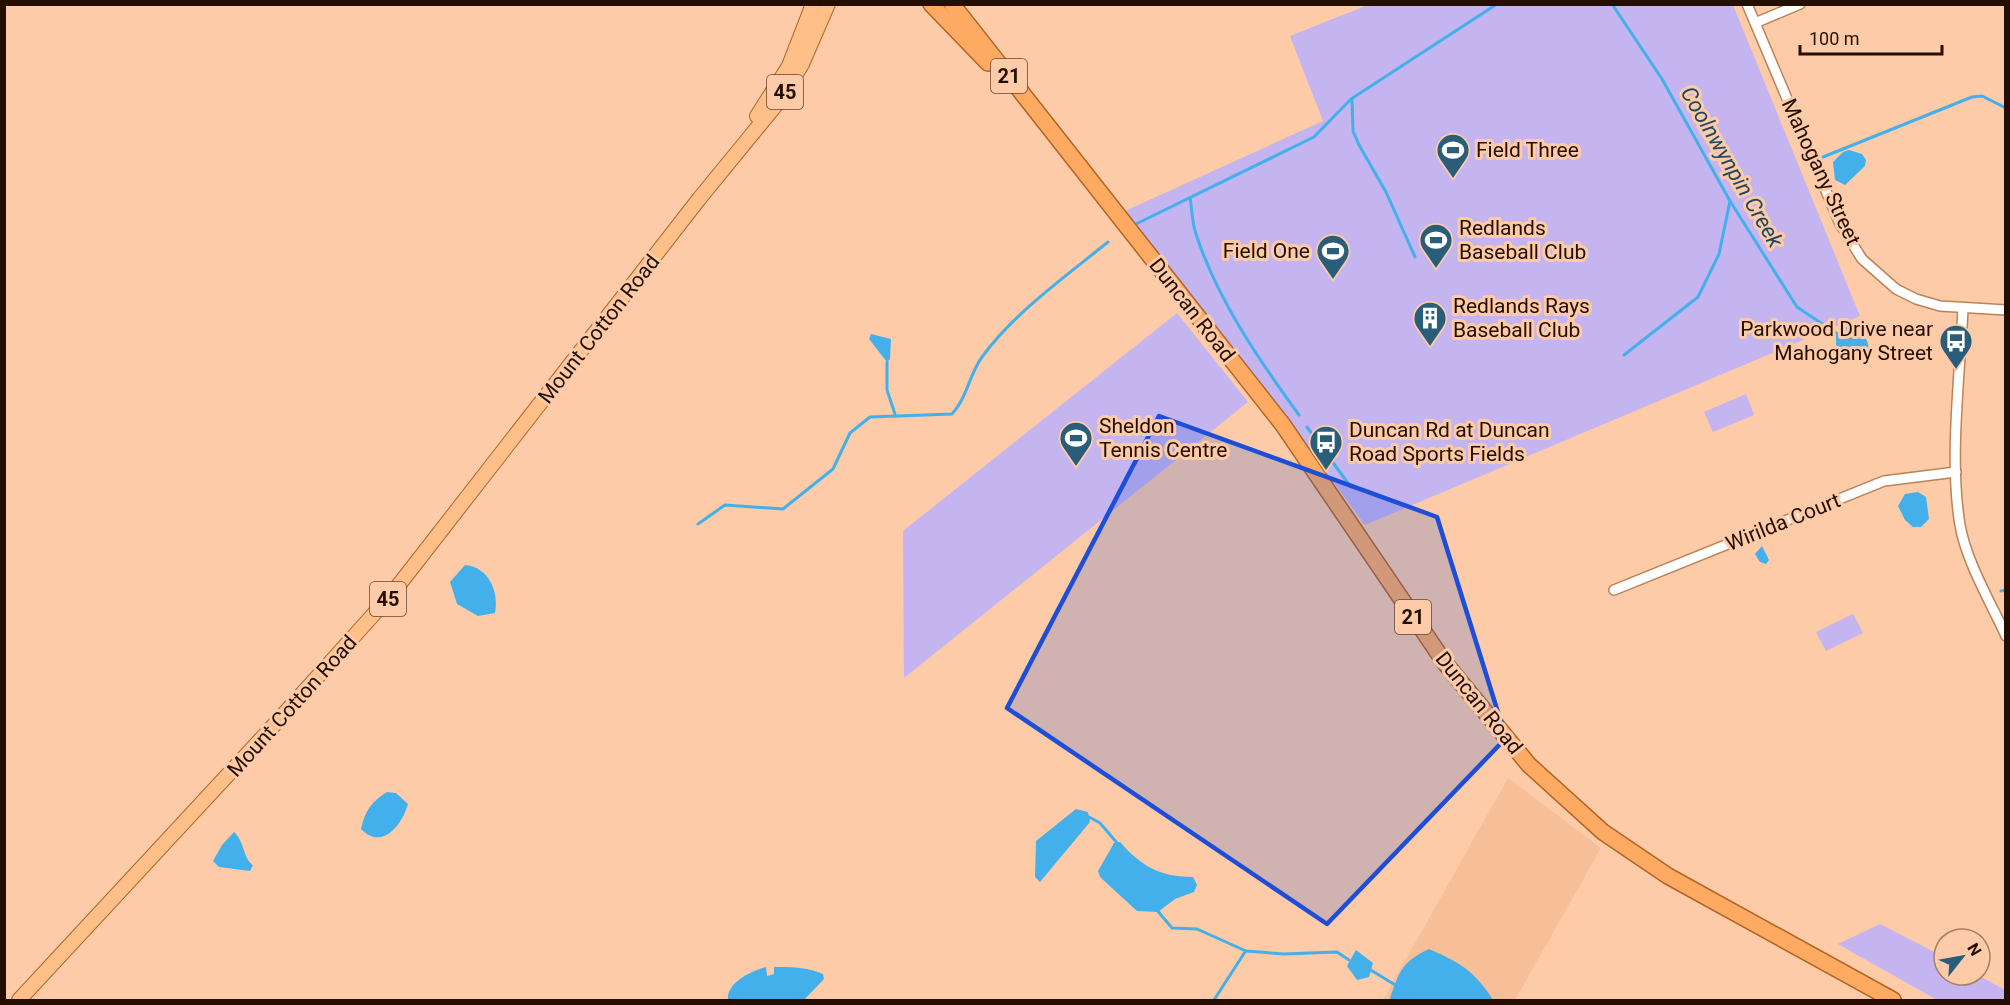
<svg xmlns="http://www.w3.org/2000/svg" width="2010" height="1005" font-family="Roboto,sans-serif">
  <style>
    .built { fill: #f6bf98 }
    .green { fill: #c4b4f0 }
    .water { fill: #44b0eb }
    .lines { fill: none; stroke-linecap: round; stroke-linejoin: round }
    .stream { stroke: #44b0eb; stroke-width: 3 }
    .minor-casing { stroke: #bc8258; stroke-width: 12 }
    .primary-casing { stroke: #b16526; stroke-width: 16 }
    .trunk-casing { stroke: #b16526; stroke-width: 18 }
    .minor { stroke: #fff; stroke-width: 9 }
    .primary { stroke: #febf89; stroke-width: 14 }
    .trunk { stroke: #feaa62; stroke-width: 15 }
    .marked { fill: #1d4ed8; fill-opacity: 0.2; stroke: #1d4ed8; stroke-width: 4.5; stroke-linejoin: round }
    .labels { text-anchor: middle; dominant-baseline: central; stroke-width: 6; stroke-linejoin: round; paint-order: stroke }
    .shield { fill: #fdcba8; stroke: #654732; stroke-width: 1.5 }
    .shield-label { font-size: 20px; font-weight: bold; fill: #240e00 }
    .poi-label { font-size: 21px; fill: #240e00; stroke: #fdcba8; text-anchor: start }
    .street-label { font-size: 21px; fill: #240e00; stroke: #fdcba8 }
    .water-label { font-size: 22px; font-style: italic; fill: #1b4760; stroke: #fdcba8 }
  </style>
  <rect width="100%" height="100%" fill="#fdcba8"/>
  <path class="built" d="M1508,778L1601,848L1515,1000H1383Z"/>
  <g class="green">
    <path d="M1368,5H1733L1860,316L1365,525L1284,414L1125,211L1323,121L1290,36Z"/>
    <path d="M1177,313L1248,402L904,678L903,531Z"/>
    <path d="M1746,394L1754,415L1713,432L1704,412Z"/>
    <path d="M1853,614L1863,633L1826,651L1816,632Z"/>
    <path d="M1880,924L1944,957V975H1978L2005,990V1000H1937L1838,944Z"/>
  </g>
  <g class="water">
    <path d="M1849,150L1862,154L1866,160L1865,166L1845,185L1835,180L1833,162L1843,152Z"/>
    <path d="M1848,326C1862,332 1869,337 1869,353L1850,361L1836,345V333Z"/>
    <path d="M871,334L891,339L890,359L887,362L869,339Z"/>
    <path d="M1918,492L1926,497L1929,519L1921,527H1913L1905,520L1898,506L1905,494Z"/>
    <path d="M1762,546L1769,560L1766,564L1760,562L1755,554Z"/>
    <path d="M465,565C489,567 499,592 495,613L478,616L457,604L450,582Z"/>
    <path d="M387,792L396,793L408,804C402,825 382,851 361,829C365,811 371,802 387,792Z"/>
    <path d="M1076,809L1088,812L1090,822L1040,882L1035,877L1036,841Z"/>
    <path d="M234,832C245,842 243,859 253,865L250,871L219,867L213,861L222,845Z"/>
    <path d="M1120,842C1141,866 1160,877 1193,877L1197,885L1194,892L1175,899L1158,912L1137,911L1100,877L1098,871L1114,843Z"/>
    <path d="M1429,949C1459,962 1475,971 1493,1000H1392L1390,998C1399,971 1403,961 1429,949Z"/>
    <path d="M1356,950L1373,963L1369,977L1357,980L1347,966Z"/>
    <path d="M766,967L767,976L774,974V967C791,967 808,967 823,974L824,979L804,1000H728C726,983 751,971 766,967Z"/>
  </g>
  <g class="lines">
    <g class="stream">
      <path d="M1612,4L1662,79L1730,201L1797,307L1836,333"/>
      <path d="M1352,99L1353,131L1359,145L1386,192L1415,257"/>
      <path d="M1823,157L1972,97L1982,96L2006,108"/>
      <path d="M1190,198C1192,209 1192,223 1196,234C1217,299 1259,360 1299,415"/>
      <path d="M1136,224L1314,137L1351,99L1497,4"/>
      <path d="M1624,355L1698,297L1719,254L1730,201"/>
      <path d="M887,362V390L895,414"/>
      <path d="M1307,427L1350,486"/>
      <path d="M698,524L725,505L783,509L833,469L850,433L870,417L952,414C967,398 969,375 982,357C1014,313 1066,276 1108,242"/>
      <path d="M2001,591L2006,590"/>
      <path d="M1089,817L1100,823L1118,844"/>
      <path d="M1156,909L1172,928L1197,929L1246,951L1284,954L1337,952L1349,960"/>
      <path d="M1369,969L1397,986"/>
      <path d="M1214,1000L1245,952"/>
    </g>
    <defs>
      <g id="minor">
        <path d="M1747,4L1840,224L1862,259L1896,289L1916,299L1940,306L2006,310"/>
        <path d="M1755,23L1800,4"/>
        <path d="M1963,308C1960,376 1949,459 1960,525C1966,561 1991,603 2006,636"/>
        <path d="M1614,590L1884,481L1956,472"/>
      </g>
      <g id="primary">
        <path d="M757,116L789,66L813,4"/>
        <path d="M19,1000L275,724L391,595L699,199L780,100L802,64L828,4"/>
      </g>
      <g id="trunk">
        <path d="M931,4L988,63"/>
        <path d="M952,4L1283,425L1445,663L1529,765L1603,832L1668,876L1893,1000"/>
      </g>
    </defs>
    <use href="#minor" class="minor-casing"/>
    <use href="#primary" class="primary-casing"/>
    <use href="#trunk" class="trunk-casing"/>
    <use href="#minor" class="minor"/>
    <use href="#primary" class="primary"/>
    <use href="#trunk" class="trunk"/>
  </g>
  <path class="marked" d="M1159,416L1437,517L1506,738L1327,924L1007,708Z"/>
  <defs>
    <symbol id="stadium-pin" viewBox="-11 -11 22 30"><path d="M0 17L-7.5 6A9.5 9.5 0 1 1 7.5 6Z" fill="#2a5d7a" stroke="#fdcba8"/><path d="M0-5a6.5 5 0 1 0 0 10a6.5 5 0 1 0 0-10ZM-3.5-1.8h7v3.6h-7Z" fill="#fff"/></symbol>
    <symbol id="building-pin" viewBox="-11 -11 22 30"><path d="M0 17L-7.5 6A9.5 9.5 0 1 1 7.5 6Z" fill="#2a5d7a" stroke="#fdcba8"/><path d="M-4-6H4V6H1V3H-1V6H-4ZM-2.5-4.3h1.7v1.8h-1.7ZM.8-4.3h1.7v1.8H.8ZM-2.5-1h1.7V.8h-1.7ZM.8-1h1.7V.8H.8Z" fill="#fff"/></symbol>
    <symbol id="bus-pin" viewBox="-11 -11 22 30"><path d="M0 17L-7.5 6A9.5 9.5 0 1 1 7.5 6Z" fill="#2a5d7a" stroke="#fdcba8"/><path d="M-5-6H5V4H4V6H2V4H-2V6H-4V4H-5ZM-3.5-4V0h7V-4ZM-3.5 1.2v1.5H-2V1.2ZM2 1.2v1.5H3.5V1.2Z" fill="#fff"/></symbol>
  </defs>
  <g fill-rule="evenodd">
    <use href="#stadium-pin" x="1434" y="131" width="38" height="52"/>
    <use href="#stadium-pin" x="1417" y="221" width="38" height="52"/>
    <use href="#stadium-pin" x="1314" y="232" width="38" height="52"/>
    <use href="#building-pin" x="1411" y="299" width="38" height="52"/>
    <use href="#bus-pin" x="1937" y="322" width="38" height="52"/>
    <use href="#stadium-pin" x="1057" y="419" width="38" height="52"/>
    <use href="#bus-pin" x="1307" y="423" width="38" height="52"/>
  </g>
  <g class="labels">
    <g class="shield">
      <rect x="991" y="59" width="36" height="34" rx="4.5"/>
      <rect x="767" y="75" width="36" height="34" rx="4.5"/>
      <rect x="370" y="582" width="36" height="34" rx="4.5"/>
      <rect x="1395" y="600" width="36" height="34" rx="4.5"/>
    </g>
    <g class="shield-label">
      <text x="1009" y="76">21</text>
      <text x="785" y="92">45</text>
      <text x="388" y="599">45</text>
      <text x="1413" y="617">21</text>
    </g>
    <g class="poi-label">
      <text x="1476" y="150">Field Three</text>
      <text x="1459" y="228">Redlands<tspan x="1459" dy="24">Baseball Club</tspan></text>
      <text x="1310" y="251" text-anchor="end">Field One</text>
      <text x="1453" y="306">Redlands Rays<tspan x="1453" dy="24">Baseball Club</tspan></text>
      <text x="1933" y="329" text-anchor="end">Parkwood Drive near<tspan x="1933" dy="24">Mahogany Street</tspan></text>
      <text x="1099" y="426">Sheldon<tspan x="1099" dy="24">Tennis Centre</tspan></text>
      <text x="1349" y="430">Duncan Rd at Duncan<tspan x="1349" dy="24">Road Sports Fields</tspan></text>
    </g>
    <g class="street-label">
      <text transform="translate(1821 172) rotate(65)">Mahogany Street</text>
      <text transform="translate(1192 310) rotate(52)">Duncan Road</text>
      <text transform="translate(599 329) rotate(-52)">Mount Cotton Road</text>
      <text transform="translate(1783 522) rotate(-22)">Wirilda Court</text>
      <text transform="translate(1479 703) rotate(51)">Duncan Road</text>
      <text transform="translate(292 706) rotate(-48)">Mount Cotton Road</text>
    </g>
    <g class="water-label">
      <text transform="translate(1732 167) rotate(60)">Coolnwynpin Creek</text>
    </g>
  </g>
  <rect width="2010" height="1005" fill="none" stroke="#240e00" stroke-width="12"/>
  <g transform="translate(1962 957) rotate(59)"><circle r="28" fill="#fdcba8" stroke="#a67f65" stroke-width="1.5"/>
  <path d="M0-4.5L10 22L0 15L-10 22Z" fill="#2a5d7a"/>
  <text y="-9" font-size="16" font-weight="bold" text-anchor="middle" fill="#240e00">N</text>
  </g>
  <path d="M1800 45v9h142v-9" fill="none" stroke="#240e00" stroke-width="3"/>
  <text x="1809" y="45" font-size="18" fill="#240e00" stroke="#fdcba8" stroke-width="4.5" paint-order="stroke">100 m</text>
</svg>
